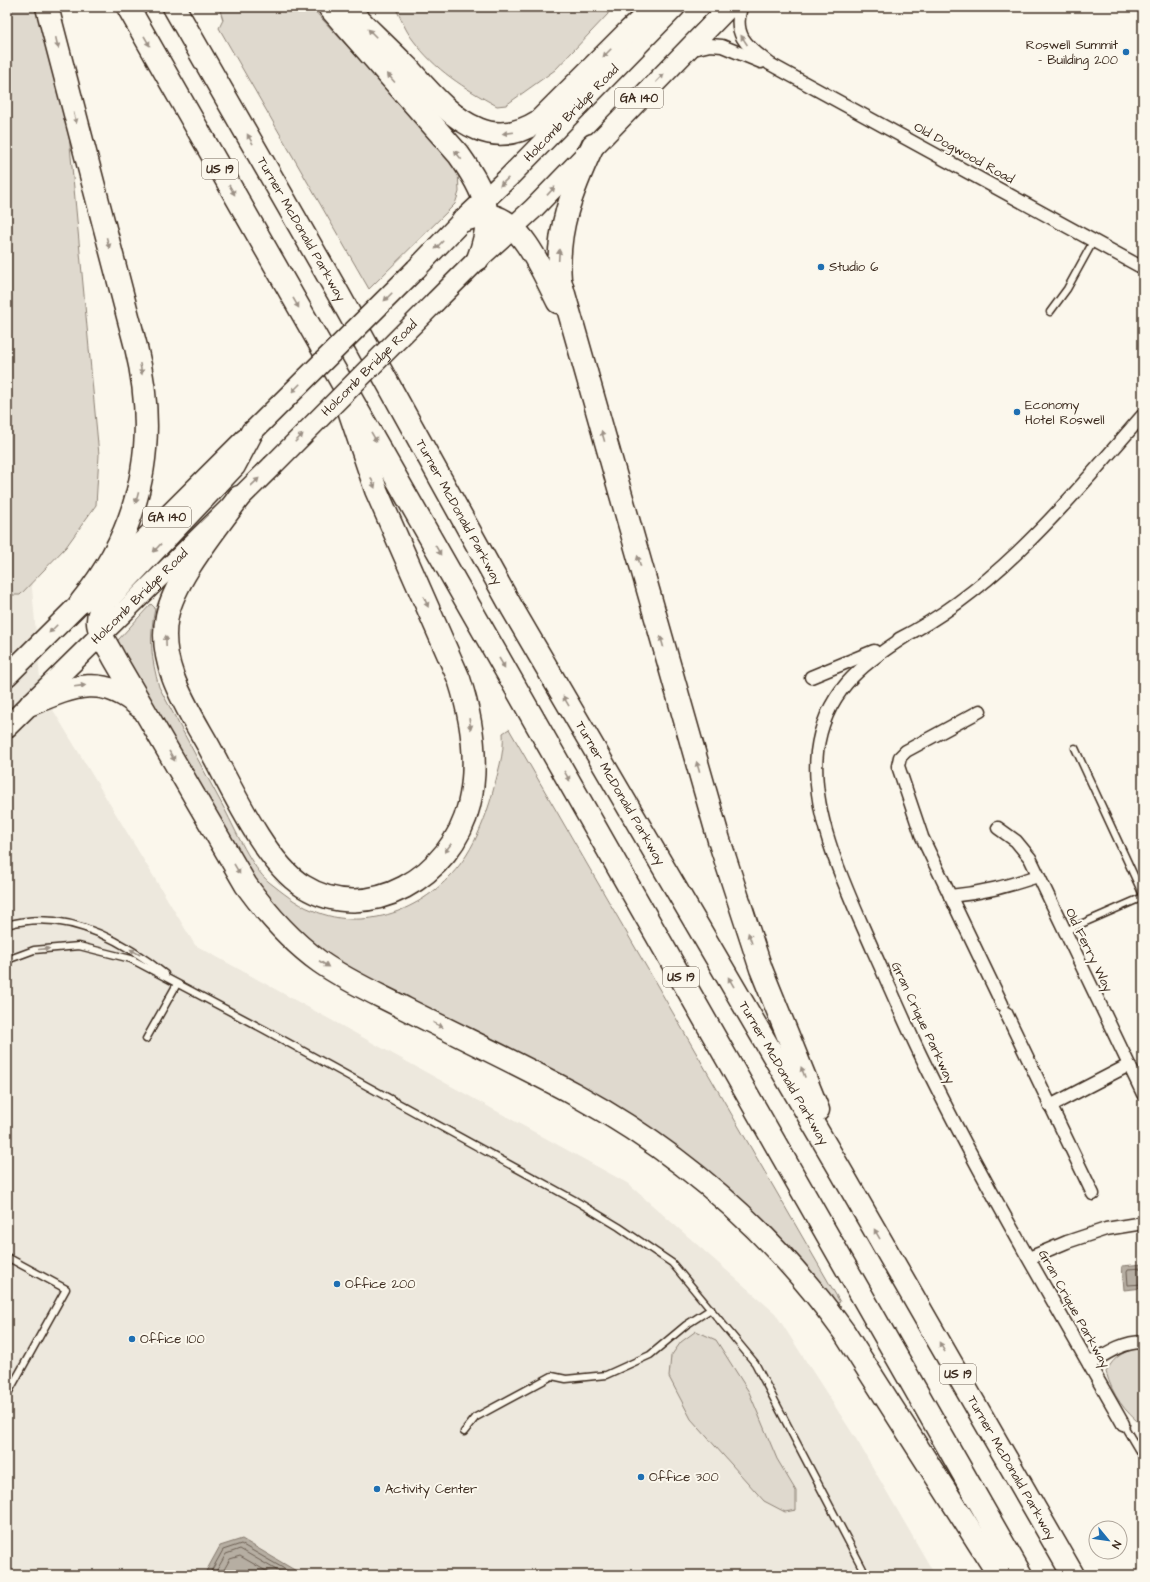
<svg xmlns="http://www.w3.org/2000/svg" width="1150" height="1582" font-family="'Architects Daughter',sans-serif">
  <style>
    .built { fill: #ede8dd }
    .green { fill: #dfd9ce; stroke: #8d8276 }
    .water { fill: #b6aea2; stroke: #85796d }
    .lines { fill: none; stroke-linecap: round; stroke-linejoin: round }
    .shore { stroke: #6c5f53; stroke-width: 1 }
    .service-casing { stroke: #3b2a1e; stroke-width: 9 }
    .minor-casing { stroke: #3b2a1e; stroke-width: 15 }
    .primary-casing { stroke: #3b2a1e; stroke-width: 23 }
    .motorway-casing { stroke: #3b2a1e; stroke-width: 25 }
    .service { stroke: #fbf7ec; stroke-width: 6 }
    .minor { stroke: #fbf7ec; stroke-width: 12 }
    .primary { stroke: #fbf7ec; stroke-width: 20 }
    .motorway { stroke: #fbf7ec; stroke-width: 22 }
    .primary-bridge-casing { stroke: #3b2a1e; stroke-width: 23; stroke-linecap: butt }
    .primary-bridge { stroke: #fbf7ec; stroke-width: 20 }
    .oneway { fill: #9b9085 }
    .poi-dot { fill: #1f6fb2; stroke: #fbf7ec; stroke-width: 1.5 }
    .labels { text-anchor: middle; dominant-baseline: central; stroke-width: 4; stroke-linejoin: round; paint-order: stroke }
    .shield { fill: #fbf7ec; stroke: #75685c; stroke-width: 1 }
    .shield-label { font-size: 12px; font-weight: bold; fill: #3b2a1e }
    .poi-label { font-size: 13px; fill: #3b2a1e; stroke: #fbf7ec; text-anchor: start }
    .street-label { font-size: 13px; fill: #3b2a1e; stroke: #fbf7ec }
  </style>
  <rect width="100%" height="100%" fill="#fbf7ec"/>
  <filter id="ink" filterUnits="userSpaceOnUse"><feTurbulence type="fractalNoise" baseFrequency=".025" numOctaves="2"/><feDisplacementMap in="SourceGraphic" scale="8" xChannelSelector="R" yChannelSelector="G"/><feConvolveMatrix kernelMatrix="1 2 1 2 8 2 1 2 1" color-interpolation-filters="sRGB"/></filter>
  <g filter="url(#ink)">
    <path class="built" d="M7,305L41,690L195,945L627,1183L775,1313L858,1442L935,1575H7Z"/>
    <g class="green">
      <path d="M7,7H37L69,135L99,455L96,505L66,547L20,595H7Z"/>
      <path d="M219,7H311L445,152L458,169L459,192L455,204L369,289L219,28L223,20Z"/>
      <path d="M395,7H608V14L555,70L506,105L497,106C464,88 435,70 413,40C405,30 401,18 395,7Z"/>
      <path d="M151,604L155,608C149,639 151,658 159,687C181,728 203,769 225,810C236,831 251,867 269,882C282,892 296,904 312,910C369,935 433,906 466,856C478,837 486,816 492,795C497,775 505,753 503,733L509,729L840,1302L833,1305L739,1202L454,1026L317,950L263,895L118,645V640Z"/>
      <path d="M696,1331L716,1340L749,1392L777,1459L796,1491V1510L785,1512L764,1501L691,1419L669,1377L671,1356L681,1342Z"/>
      <path d="M1143,1347V1426C1124,1411 1113,1396 1106,1372C1114,1356 1125,1350 1143,1347Z"/>
    </g>
    <g class="water">
      <path d="M1143,1264V1288L1124,1290L1122,1266Z"/>
      <path d="M242,1539L303,1575H204L220,1546Z"/>
    </g>
    <g class="lines">
      <g class="shore">
        <path d="M1143,1268L1128,1269L1127,1271L1128,1285L1143,1284"/>
        <path d="M209,1575L223,1550L241,1544L295,1575"/>
        <path d="M214,1575L226,1554L240,1549L285,1575"/>
        <path d="M221,1575L230,1559L240,1556L273,1575"/>
      </g>
      <defs>
        <g id="service">
          <path d="M1050,312L1067,289L1094,240"/>
          <path d="M1075,748L1143,895"/>
          <path d="M7,925C65,908 121,939 165,974"/>
          <path d="M1065,931L1143,897"/>
          <path d="M7,960L34,950L79,946L131,959L265,1030L576,1201L619,1227L672,1263L755,1363L866,1575"/>
          <path d="M146,1039L177,984"/>
          <path d="M7,1257L66,1289L7,1395"/>
          <path d="M1123,1424L1143,1458"/>
          <path d="M464,1432L476,1417L552,1376L566,1379L606,1375L650,1355L686,1325L711,1309"/>
        </g>
        <g id="minor">
          <path d="M741,7C732,37 749,47 770,64L1143,268"/>
          <path d="M689,50L710,45L722,46L761,62"/>
          <path d="M906,636C860,665 824,694 817,752C810,817 848,892 873,950C889,985 904,1021 921,1056C982,1182 1054,1302 1123,1424"/>
          <path d="M899,639C998,589 1071,497 1143,415"/>
          <path d="M811,677L874,651"/>
          <path d="M980,711L906,751L900,757L898,766L922,837L1002,1004"/>
          <path d="M998,828L1016,841L1030,858L1143,1094"/>
          <path d="M950,896C983,893 1008,886 1038,876"/>
          <path d="M1006,1013L1093,1194"/>
          <path d="M1050,1106L1129,1065"/>
          <path d="M1029,1258L1067,1242L1106,1229L1143,1223"/>
          <path d="M1089,1364C1107,1353 1122,1342 1143,1342"/>
        </g>
        <g id="primary">
          <path id="s1" d="M416,269L462,221L508,178L675,7"/>
          <path d="M435,302L478,259L533,209L729,7"/>
          <path d="M7,676L245,439"/>
          <path id="s2" d="M7,727L272,466"/>
        </g>
        <g id="motorway">
          <path d="M47,7L136,347C159,441 143,526 81,602"/>
          <path d="M128,7L1021,1575"/>
          <path id="s3" d="M174,7L339,295L512,608L842,1173L1073,1575"/>
          <path d="M329,7L459,155C485,192 496,214 478,259"/>
          <path d="M346,7C366,27 387,47 407,67C427,89 450,118 478,129C499,138 520,133 539,121L629,31L655,7"/>
          <path d="M593,145C572,191 556,229 560,280L719,840L761,969L818,1110"/>
          <path d="M462,221C472,217 482,214 492,216C523,222 545,277 558,302"/>
          <path d="M252,432L234,466L107,600C88,622 103,637 114,658L246,885C267,914 291,941 320,962C347,981 377,994 406,1009C463,1038 521,1065 576,1095C683,1154 773,1233 844,1332L999,1575"/>
          <path d="M239,497C216,530 175,578 167,616C157,663 186,706 208,745C230,785 265,863 303,886C368,927 453,875 469,805C479,763 472,719 459,679L376,490L350,413"/>
          <path d="M31,704C72,687 102,673 140,707"/>
        </g>
      </defs>
      <use href="#service" class="service-casing"/>
      <use href="#minor" class="minor-casing"/>
      <use href="#primary" class="primary-casing"/>
      <use href="#motorway" class="motorway-casing"/>
      <use href="#service" class="service"/>
      <use href="#minor" class="minor"/>
      <use href="#primary" class="primary"/>
      <use href="#motorway" class="motorway"/>
      <defs>
        <g id="primary-bridge">
          <path d="M252,432L416,269"/>
          <path id="s4" d="M272,466L435,302"/>
        </g>
      </defs>
      <use href="#primary-bridge" class="primary-bridge-casing"/>
      <use href="#primary-bridge" class="primary-bridge"/>
    </g>
    <defs><path id="oneway-solid" d="M-6-.8H1V-3.2L6.5 0L1 3.2V.8H-6Z"/></defs>
    <g class="oneway">
      <use href="#oneway-solid" transform="translate(372 33) rotate(-135)"/>
      <use href="#oneway-solid" transform="translate(744 40) rotate(-124)"/>
      <use href="#oneway-solid" transform="translate(147 41) rotate(60)"/>
      <use href="#oneway-solid" transform="translate(57 43) rotate(77)"/>
      <use href="#oneway-solid" transform="translate(607 53) rotate(135)"/>
      <use href="#oneway-solid" transform="translate(391 78) rotate(-131)"/>
      <use href="#oneway-solid" transform="translate(660 78) rotate(-46)"/>
      <use href="#oneway-solid" transform="translate(75 118) rotate(75)"/>
      <use href="#oneway-solid" transform="translate(508 133) rotate(173)"/>
      <use href="#oneway-solid" transform="translate(250 139) rotate(-120)"/>
      <use href="#oneway-solid" transform="translate(458 155) rotate(-128)"/>
      <use href="#oneway-solid" transform="translate(504 182) rotate(137)"/>
      <use href="#oneway-solid" transform="translate(232 190) rotate(60)"/>
      <use href="#oneway-solid" transform="translate(551 191) rotate(-47)"/>
      <use href="#oneway-solid" transform="translate(108 243) rotate(75)"/>
      <use href="#oneway-solid" transform="translate(439 245) rotate(134)"/>
      <use href="#oneway-solid" transform="translate(559 255) rotate(-87)"/>
      <use href="#oneway-solid" transform="translate(388 297) rotate(135)"/>
      <use href="#oneway-solid" transform="translate(296 303) rotate(60)"/>
      <use href="#oneway-solid" transform="translate(141 369) rotate(79)"/>
      <use href="#oneway-solid" transform="translate(296 388) rotate(135)"/>
      <use href="#oneway-solid" transform="translate(603 436) rotate(-106)"/>
      <use href="#oneway-solid" transform="translate(374 437) rotate(60)"/>
      <use href="#oneway-solid" transform="translate(299 438) rotate(-45)"/>
      <use href="#oneway-solid" transform="translate(255 482) rotate(-44)"/>
      <use href="#oneway-solid" transform="translate(373 483) rotate(69)"/>
      <use href="#oneway-solid" transform="translate(137 498) rotate(105)"/>
      <use href="#oneway-solid" transform="translate(157 548) rotate(133)"/>
      <use href="#oneway-solid" transform="translate(438 550) rotate(60)"/>
      <use href="#oneway-solid" transform="translate(639 561) rotate(-106)"/>
      <use href="#oneway-solid" transform="translate(426 602) rotate(66)"/>
      <use href="#oneway-solid" transform="translate(53 629) rotate(135)"/>
      <use href="#oneway-solid" transform="translate(166 641) rotate(-92)"/>
      <use href="#oneway-solid" transform="translate(662 642) rotate(-106)"/>
      <use href="#oneway-solid" transform="translate(502 663) rotate(60)"/>
      <use href="#oneway-solid" transform="translate(80 686) rotate(-7)"/>
      <use href="#oneway-solid" transform="translate(566 701) rotate(-120)"/>
      <use href="#oneway-solid" transform="translate(470 724) rotate(81)"/>
      <use href="#oneway-solid" transform="translate(172 756) rotate(60)"/>
      <use href="#oneway-solid" transform="translate(698 767) rotate(-106)"/>
      <use href="#oneway-solid" transform="translate(567 776) rotate(60)"/>
      <use href="#oneway-solid" transform="translate(448 848) rotate(127)"/>
      <use href="#oneway-solid" transform="translate(237 869) rotate(60)"/>
      <use href="#oneway-solid" transform="translate(750 938) rotate(-109)"/>
      <use href="#oneway-solid" transform="translate(44 949) rotate(-5)"/>
      <use href="#oneway-solid" transform="translate(135 952) rotate(-150)"/>
      <use href="#oneway-solid" transform="translate(324 964) rotate(33)"/>
      <use href="#oneway-solid" transform="translate(731 982) rotate(-120)"/>
      <use href="#oneway-solid" transform="translate(438 1025) rotate(27)"/>
      <use href="#oneway-solid" transform="translate(803 1072) rotate(-111)"/>
      <use href="#oneway-solid" transform="translate(877 1234) rotate(-120)"/>
      <use href="#oneway-solid" transform="translate(942 1347) rotate(-120)"/>
    </g>
  </g>
  <g class="poi-dot">
    <circle cx="1126" cy="52" r="4"/>
    <circle cx="821" cy="267" r="4"/>
    <circle cx="1017" cy="412" r="4"/>
    <circle cx="337" cy="1284" r="4"/>
    <circle cx="132" cy="1339" r="4"/>
    <circle cx="641" cy="1477" r="4"/>
    <circle cx="377" cy="1489" r="4"/>
  </g>
  <g class="labels">
    <g class="shield">
      <rect x="615" y="88" width="48" height="20" rx="3"/>
      <rect x="202" y="159" width="36" height="20" rx="3"/>
      <rect x="143" y="507" width="48" height="20" rx="3"/>
      <rect x="663" y="967" width="36" height="20" rx="3"/>
      <rect x="940" y="1364" width="36" height="20" rx="3"/>
    </g>
    <g class="shield-label">
      <text x="639" y="98">GA 140</text>
      <text x="220" y="169">US 19</text>
      <text x="167" y="517">GA 140</text>
      <text x="681" y="977">US 19</text>
      <text x="958" y="1374">US 19</text>
    </g>
    <g class="poi-label">
      <text x="1118" y="45" text-anchor="end">Roswell Summit<tspan x="1118" dy="15">- Building 200</tspan></text>
      <text x="829" y="267">Studio 6</text>
      <text x="1025" y="405">Economy<tspan x="1025" dy="15">Hotel Roswell</tspan></text>
      <text x="345" y="1284">Office 200</text>
      <text x="140" y="1339">Office 100</text>
      <text x="649" y="1477">Office 300</text>
      <text x="385" y="1489">Activity Center</text>
    </g>
    <g class="street-label">
      <text stroke="none"><textPath href="#s1" startOffset="220">Holcomb Bridge Road</textPath></text>
      <text transform="translate(964 153) rotate(29)">Old Dogwood Road</text>
      <text stroke="none"><textPath href="#s3" startOffset="256">Turner McDonald Parkway</textPath></text>
      <text stroke="none"><textPath href="#s4" startOffset="138">Holcomb Bridge Road</textPath></text>
      <text stroke="none"><textPath href="#s3" startOffset="580">Turner McDonald Parkway</textPath></text>
      <text stroke="none"><textPath href="#s2" startOffset="186">Holcomb Bridge Road</textPath></text>
      <text stroke="none"><textPath href="#s3" startOffset="904">Turner McDonald Parkway</textPath></text>
      <text transform="translate(1089 950) rotate(64)">Old Ferry Way</text>
      <text transform="translate(923 1023) rotate(65)">Gran Crique Parkway</text>
      <text stroke="none"><textPath href="#s3" startOffset="1228">Turner McDonald Parkway</textPath></text>
      <text transform="translate(1074 1309) rotate(61)">Gran Crique Parkway</text>
      <text stroke="none"><textPath href="#s3" startOffset="1684">Turner McDonald Parkway</textPath></text>
    </g>
  </g>
  <rect width="1150" height="1582" fill="none" stroke="#fbf7ec" stroke-width="24"/>
  <rect x="12" y="12" width="1126" height="1558" fill="none" stroke="#3b2a1e" stroke-width="1.5" filter="url(#ink)"/>
  <g transform="translate(1108 1540) rotate(119)"><circle r="19" fill="#fbf7ec" stroke="#aea59a"/>
  <path d="M0-3L7 15L0 10L-7 15Z" fill="#1f6fb2"/>
  <text y="-6" font-size="11" font-weight="bold" text-anchor="middle" fill="#3b2a1e">N</text>
  </g>
</svg>
